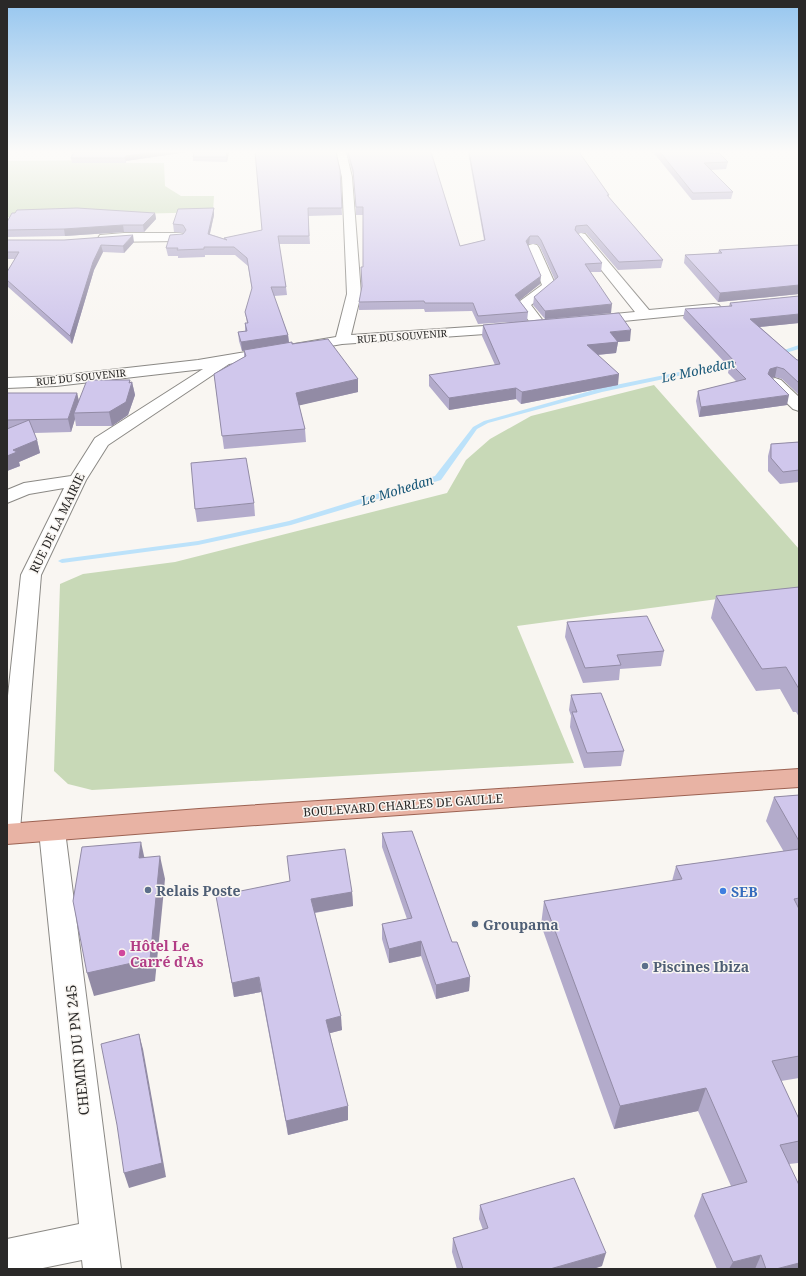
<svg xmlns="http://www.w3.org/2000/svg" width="806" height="1276" font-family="'Noto Serif',serif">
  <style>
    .green { fill: #c8d9b7 }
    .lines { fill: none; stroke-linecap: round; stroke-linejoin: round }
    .stream { fill: #bce2fa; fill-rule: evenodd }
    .minor-casing { stroke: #8b8985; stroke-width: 2 }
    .major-casing { stroke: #9c6252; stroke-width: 2 }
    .minor { fill: #fff; fill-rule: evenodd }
    .major { fill: #e8b3a4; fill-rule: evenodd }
    .wall { fill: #b3abcb }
    .shaded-wall { fill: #928ba5 }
    .building { fill: #d0c7ec; stroke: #928ba5 }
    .service-dot { fill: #5c6f8a; stroke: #f9f6f2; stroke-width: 1.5 }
    .shop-dot { fill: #3f7fe0; stroke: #f9f6f2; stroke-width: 1.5 }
    .hotel-dot { fill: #d1479c; stroke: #f9f6f2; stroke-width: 1.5 }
    .labels { text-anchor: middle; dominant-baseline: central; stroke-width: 3; stroke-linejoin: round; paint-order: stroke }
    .far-street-label { font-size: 10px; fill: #2a2928; stroke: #f9f6f2 }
    .street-label { font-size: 12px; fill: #2a2928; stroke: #f9f6f2 }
    .water-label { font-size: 13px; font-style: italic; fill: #155576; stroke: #f9f6f2 }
    .near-service-label { font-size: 14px; font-weight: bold; fill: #4e5e75; stroke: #f9f6f2; text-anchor: start }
    .near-shop-label { font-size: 14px; font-weight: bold; fill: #366cbe; stroke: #f9f6f2; text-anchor: start }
    .near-hotel-label { font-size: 14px; font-weight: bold; fill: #b23c85; stroke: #f9f6f2; text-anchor: start }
    .near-street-label { font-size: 14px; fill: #2a2928; stroke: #f9f6f2 }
  </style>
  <rect width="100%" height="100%" fill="#f9f6f2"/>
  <g class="green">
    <path d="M109,160L108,163H164L165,186L181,196H214L213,212L7,217V161Z"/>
    <path d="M654,385L799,549V588L517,626L574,763L92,790L68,784L54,771L60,584L83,574L175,562L447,493L466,460L490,439L531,416Z"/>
  </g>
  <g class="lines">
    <g class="stream">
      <path d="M799,345V349L775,356L772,354Z"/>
      <path d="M738,360L741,362L740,363L602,392L488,423L477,429L441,480L291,525L198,545L62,563L58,561L62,559L198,541L289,521L435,476L473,427L484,421L601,388Z"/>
    </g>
    <defs>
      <g id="minor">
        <path d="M336,152H346L352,177L361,294L351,335L513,324L518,325L520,328L518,331L513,332L342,344L229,364L108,445L86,480L41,575L20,830L16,837L7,840V705L21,575L64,488L29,494L7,503V490L24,483L71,476L95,438L203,369L56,386L7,388V378L56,376L198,360L336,337L347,294L342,177Z"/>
        <path d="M124,233H180L184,234L186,237L184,240L180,241L104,242L100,241L98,238L100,235Z"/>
        <path d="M581,233L585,234L649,310L714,304L719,305L721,308L719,311L714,312L593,324L588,323L586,320L588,317L593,316L635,312L575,237L577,234Z"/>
        <path d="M533,244L537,245L539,248L556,286L531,305L547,326L545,329L540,330L535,329L516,304L542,285L527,248L529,245Z"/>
        <path d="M775,378L781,380L799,397V411L793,409L769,386L767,383L769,380Z"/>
        <path d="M52,821L61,824L65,831L121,1269H83L82,1260L38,1269H7V1239L79,1224L39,831L43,824Z"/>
      </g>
      <path id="major" d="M799,769V787L199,829L7,844V824L199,809Z"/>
    </defs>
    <use href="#minor" class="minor-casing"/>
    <use href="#major" class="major-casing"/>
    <use href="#minor" class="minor"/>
    <use href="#major" class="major"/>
  </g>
  <g class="wall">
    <path d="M187,152L126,161V163H72L71,158Z"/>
    <path d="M229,152L227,162L193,161V157Z"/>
    <path d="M346,152H431L460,246L484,240L468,152H579L609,195V197L663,260L661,268L618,270L586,233H577L602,263L601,272H590L611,313L552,319L630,341L618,342L616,353L598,355L618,385L521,404L516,399L449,410L429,386V375L495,365L482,336L483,325L545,319L533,305L534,297L555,280L540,247L537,244H529L528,245L540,284L519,300L528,312L527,321L478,324L472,311L425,312L424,309L359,310V302L362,287L361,267H363V215H356L354,177Z"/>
    <path d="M653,152H708L709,153L728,162L726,169L711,170L733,192L731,199L692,200Z"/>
    <path d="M340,170L342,215L308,216L310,244H279L286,287L287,295L274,296L288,335L289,343L292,344L358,379V392L299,405L305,429L306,442L224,449L214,374L244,357V351H242L239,341L238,332H245V323H247L245,312L252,290L248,266L235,255H205V257L178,258V256H168L166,248L184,233L174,232L173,224L214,215L210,234L225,239L224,238L262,230Z"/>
    <path d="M155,213L156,219L144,232H124L65,236L7,237V222Z"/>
    <path d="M7,240L134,242L124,253L103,252L94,270L72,344L7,286V272L15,259H7Z"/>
    <path d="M799,245V294L718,302L684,263L685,255L718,253L719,250Z"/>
    <path d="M799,296V323L760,327L797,360H799V395L782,379L775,377L772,378L787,405L699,417L696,401L698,391L737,382L728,373L729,367L683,318L685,309L729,306L730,303Z"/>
    <path d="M130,380V383L132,382L135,395L128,415L112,426H76L75,419L71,432L34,433L37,440L40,453L19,462L20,466L7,471V393H77L79,401Z"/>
    <path d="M799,442V482L780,484L768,471V456L771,444Z"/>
    <path d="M254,503L255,516L197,522L195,509Z"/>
    <path d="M799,587V717L796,712H793L780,689L756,691L711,618L716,596Z"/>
    <path d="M567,622L664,651L661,666L620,669L619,680L583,683L565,637Z"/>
    <path d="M571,695L624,751L621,766L584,768L570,727L571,716L569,710Z"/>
    <path d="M799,795V1078L781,1081L799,1119V1161L798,1163L789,1164L799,1269H717L694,1216L702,1194L731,1186L698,1111L614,1129L541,925L544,901L672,881L676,866L784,852L766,821L774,797Z"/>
    <path d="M382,833L452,942L470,977L469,991L436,999L421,956L389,963L382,939V924L407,919L382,847Z"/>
    <path d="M352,892L353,906L315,913L342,1030L330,1033L348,1120L288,1135L261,992L234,997L219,911Z"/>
    <path d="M480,1205L602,1266L593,1269H457L452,1252L453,1238L483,1230L479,1219Z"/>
  </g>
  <g class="shaded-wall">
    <path d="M154,152H187L126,161V163L125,158L126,156Z"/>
    <path d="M227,152H229L227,162L226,157Z"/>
    <path d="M214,208V215L208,241V234Z"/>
    <path d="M155,213L156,219L144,232L143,225Z"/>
    <path d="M123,225L124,232L65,236L64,229Z"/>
    <path d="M133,235L134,242L124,253L123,246Z"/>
    <path d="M530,236L529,244L526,249V241Z"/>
    <path d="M101,245L103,252L94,270L72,344L70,336L93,262Z"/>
    <path d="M541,276L540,284L515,304V295Z"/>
    <path d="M799,285V294L718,302L720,293Z"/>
    <path d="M612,304L611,313L545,319V311Z"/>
    <path d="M799,314V323L749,328L750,319Z"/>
    <path d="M631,330L630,341L618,342L616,353L585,356L587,345L610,332Z"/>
    <path d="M288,335L289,343L242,351L241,342Z"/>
    <path d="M777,367L775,377L768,379V374L770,369Z"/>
    <path d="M619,374L618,385L521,404L522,392Z"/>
    <path d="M358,379V392L297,406L296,393Z"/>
    <path d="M130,380L131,387L132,382L135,395L128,415L112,426L109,412L129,383Z"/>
    <path d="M516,388V399L449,410V398Z"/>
    <path d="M77,393L80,406L74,413L75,419L71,432L68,419Z"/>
    <path d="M789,395L787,405L699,417L701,407Z"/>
    <path d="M37,440L40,453L19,462L20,466L7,471V456L13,450Z"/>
    <path d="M141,842L146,865L139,858Z"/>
    <path d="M160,856L165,879L155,981L94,996L87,973Z"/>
    <path d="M352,892L353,906L312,913L311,899Z"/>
    <path d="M421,941V956L389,963V949Z"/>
    <path d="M259,977L261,992L234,997L232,983Z"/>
    <path d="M470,977L469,991L436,999V985Z"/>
    <path d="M341,1016L342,1030L327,1034L326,1020Z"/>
    <path d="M139,1034L143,1049L166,1177L129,1188L124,1173Z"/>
    <path d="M706,1088L698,1111L614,1129L620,1106Z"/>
    <path d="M348,1106V1120L288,1135L286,1121Z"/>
    <path d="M606,1253L602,1266L593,1269H550Z"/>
    <path d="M761,1255L755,1269H729L733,1262Z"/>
    <path d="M799,1263V1269H776Z"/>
  </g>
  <g class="building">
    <path d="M74,152H154L126,156L125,158H71Z"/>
    <path d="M194,152H227L226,157H193Z"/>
    <path d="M255,152H336L340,170L342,208H308L309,236H278L286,287H271L288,335L241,342L238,332L247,331L245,323H248L245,312L252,288L247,258L234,247H204V249L177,250L178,248H166L170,235L183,234L186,230L183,225L173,224L178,209L214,208L208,234L227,240L224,238L262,230Z"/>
    <path d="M348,152H431L460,246L485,240L469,152H579L609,195H607L663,260L619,262L587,225L576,226L575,230L602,263L585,264L612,304L545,311L534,297L558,277L541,240L538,236H530L526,241L541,276L515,295L528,312L478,316L473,303H425L424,301L359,302L362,286L361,267H363V207H356L353,170Z"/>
    <path d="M660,152H708L709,153H719L728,162L704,163L733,192L693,193Z"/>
    <path d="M77,208L155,213L143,225H123L64,229L7,230V222L12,213H15L17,210Z"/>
    <path d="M133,235L123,246L101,245L93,262L70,336L7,280V272L19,252H7V240H64Z"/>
    <path d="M799,245V285L720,293L685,255L722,253L719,250Z"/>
    <path d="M799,296V314L750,319L797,360H799V383L784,369L777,367L770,369L768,374L789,395L701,407L698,391L746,379L730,363H736L685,309L732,306L730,303Z"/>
    <path d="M619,313L631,330L610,332L618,342L587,345L619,374L522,392L516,388L449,398L429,375L500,364L483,325Z"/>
    <path d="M328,339L358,379L296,393L305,429L222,436L214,374L246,356L244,350L292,342V344Z"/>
    <path d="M87,380H130L129,383L132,382L126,402L109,412L74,413Z"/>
    <path d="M7,393H77L68,419L7,420Z"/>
    <path d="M29,420L37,440L13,450L17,452L7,456V429Z"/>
    <path d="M799,442V470L783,472L771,458V444Z"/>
    <path d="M246,458L254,503L195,509L191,463Z"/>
    <path d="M799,587V689L786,667L762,669L716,596Z"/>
    <path d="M647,616L664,651L617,655L621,665L585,668L567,622Z"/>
    <path d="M601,693L624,751L587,753L572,712H577L571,695Z"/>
    <path d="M799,795V841L774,797Z"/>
    <path d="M412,831L452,942H457L470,977L436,985L421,941L389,949L382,924L412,918L382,833Z"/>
    <path d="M141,842L139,858L160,856L150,959L87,973L73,901L82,847Z"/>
    <path d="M345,849L352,892L311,899L341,1016L326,1020L348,1106L286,1121L259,977L232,983L216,896L290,881L287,856Z"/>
    <path d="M799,849V898L794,899L799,909V1056L772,1061L799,1119V1141L780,1145L799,1185V1263L776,1269H766L761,1255L733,1262L702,1194L747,1182L706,1088L620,1106L544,901L682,879L676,866Z"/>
    <path d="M139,1034L162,1163L124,1173L117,1125L101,1044Z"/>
    <path d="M574,1178L606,1253L550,1269H463L453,1238L488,1228L480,1205Z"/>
  </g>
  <linearGradient id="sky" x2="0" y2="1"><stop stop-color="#96c6ef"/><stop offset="0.46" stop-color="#fcfbf9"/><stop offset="1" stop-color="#fcfbf9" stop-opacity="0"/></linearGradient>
  <rect width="806" height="330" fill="url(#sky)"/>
  <g class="service-dot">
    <circle cx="148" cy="890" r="4"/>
    <circle cx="475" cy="924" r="4"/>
    <circle cx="645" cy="966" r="4"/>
  </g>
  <circle class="shop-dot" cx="723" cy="891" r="4"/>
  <circle class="hotel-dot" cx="122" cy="953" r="4"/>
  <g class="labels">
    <g class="far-street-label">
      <text transform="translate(402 336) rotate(-4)">RUE DU SOUVENIR</text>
      <text transform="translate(81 377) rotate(-6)">RUE DU SOUVENIR</text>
    </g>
    <g class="street-label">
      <text transform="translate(57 523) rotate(-64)">RUE DE LA MAIRIE</text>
      <text transform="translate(403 805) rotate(-4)">BOULEVARD CHARLES DE GAULLE</text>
    </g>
    <g class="water-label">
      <text transform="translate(698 370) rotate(-12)">Le Mohedan</text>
      <text transform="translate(397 490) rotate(-17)">Le Mohedan</text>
    </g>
    <g class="near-service-label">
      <text x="156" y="890">Relais Poste</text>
      <text x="483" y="924">Groupama</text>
      <text x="653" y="966">Piscines Ibiza</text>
    </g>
    <g class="near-shop-label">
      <text x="731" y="891">SEB</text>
    </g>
    <g class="near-hotel-label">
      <text x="130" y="945">Hôtel Le<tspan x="130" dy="16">Carré d'As</tspan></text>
    </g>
    <g class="near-street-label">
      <text transform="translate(77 1050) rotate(-96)">CHEMIN DU PN 245</text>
    </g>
  </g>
  <rect width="806" height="1276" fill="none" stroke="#2a2928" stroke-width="16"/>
</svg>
